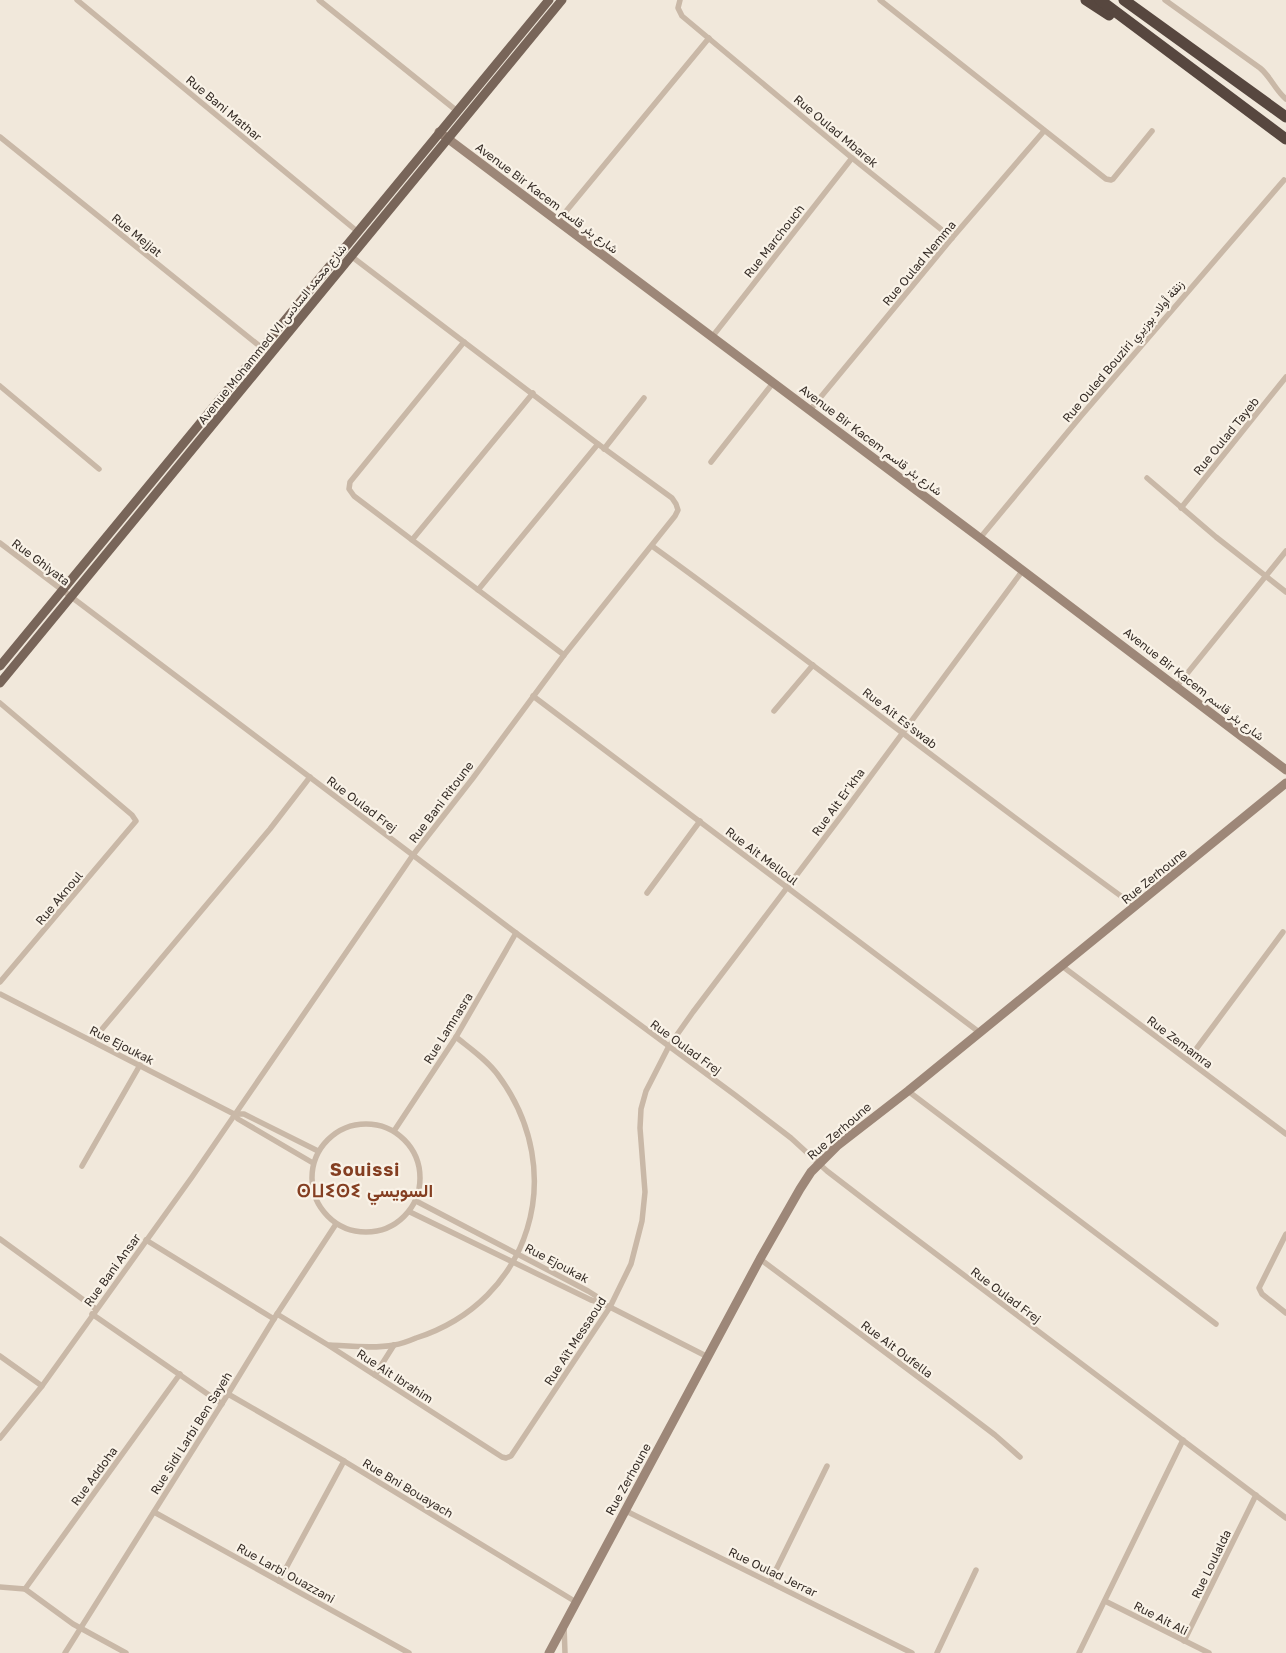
<svg xmlns="http://www.w3.org/2000/svg" width="1286" height="1653" font-family="'Golos Text',Vazirmatn,'Noto Sans Tifinagh',sans-serif">
  <style>
    .lines { fill: none; stroke-linecap: round; stroke-linejoin: round }
    .street { stroke: #c9b8a7; stroke-width: 5.5 }
    .secondary { stroke: #9d8778; stroke-width: 9 }
    .primary { stroke: #786559; stroke-width: 9 }
    .highway { stroke: #57473f; stroke-width: 11 }
    .labels { text-anchor: middle; dominant-baseline: central; stroke-width: 4.5; stroke-linejoin: round; paint-order: stroke }
    .street-label { font-size: 12px; fill: #362d27; stroke: #f9f2e7 }
    .district-label { font-size: 18px; font-weight: bold; letter-spacing: 1px; fill: #843e21; stroke: #f9f2e7 }
  </style>
  <rect width="100%" height="100%" fill="#f1e8db"/>
  <g class="lines">
    <g class="street">
      <path d="M77,0L358,232"/>
      <path d="M319,0L457,111"/>
      <path d="M680,0L678,8L682,16L852,158L952,238"/>
      <path d="M880,0L1106,179L1111,180L1113,179L1152,131"/>
      <path d="M1165,0L1260,68C1271,77 1275,90 1286,99"/>
      <path d="M0,137L262,348"/>
      <path d="M558,221L709,38"/>
      <path d="M712,337L852,158"/>
      <path d="M464,342L350,482L349,489L354,496L564,655"/>
      <path d="M0,386L99,469"/>
      <path d="M810,410L952,238L1044,131"/>
      <path d="M604,449L644,398"/>
      <path d="M711,462L773,383"/>
      <path d="M1147,478L1216,537L1286,592"/>
      <path d="M1181,508L1286,377"/>
      <path d="M980,538L1081,416L1284,180"/>
      <path d="M412,540L533,393"/>
      <path d="M0,543L516,933L735,1095L791,1138L827,1171L883,1214L1286,1518"/>
      <path d="M652,546C815,664 973,789 1136,907"/>
      <path d="M478,590L598,444"/>
      <path d="M1177,686L1286,551"/>
      <path d="M533,696L979,1032"/>
      <path d="M0,703L132,815L136,821L0,982"/>
      <path d="M774,711L813,665"/>
      <path d="M647,893L700,821"/>
      <path d="M1062,966L1286,1134"/>
      <path d="M0,994L234,1114L238,1119L313,1163"/>
      <path d="M92,1041L270,829L310,777"/>
      <path d="M1188,1060L1283,932"/>
      <path d="M908,1091L1216,1324"/>
      <path d="M234,1114H244L318,1151"/>
      <circle cx="366" cy="1178" r="54"/>
      <path d="M394,1131L456,1037L516,933"/>
      <path d="M82,1166L140,1065"/>
      <path d="M416,1201L588,1291L596,1296L602,1303"/>
      <path d="M410,1212L591,1300L602,1303L708,1357"/>
      <path d="M1286,1234L1259,1288L1262,1294L1286,1313"/>
      <path d="M0,1239L96,1309"/>
      <path d="M146,1240L274,1319"/>
      <path d="M760,1259L949,1400L995,1435L1020,1457"/>
      <path d="M92,1314L222,1404"/>
      <path d="M277,1314L328,1345L502,1457L506,1458L511,1456L610,1307L631,1264L642,1221L645,1192L640,1128L641,1109L646,1091L669,1046L693,1012L842,815L1023,570"/>
      <path d="M330,1345C351,1346 373,1349 394,1345C401,1344 409,1341 416,1338C531,1301 570,1172 498,1075C487,1060 471,1049 456,1037"/>
      <path d="M0,1356L42,1386"/>
      <path d="M375,1375L394,1345"/>
      <path d="M228,1394L344,1461L576,1602"/>
      <path d="M0,1438L42,1386L192,1177L413,855L473,778L564,655L675,516L678,510L676,504L672,498L598,444L351,256"/>
      <path d="M624,1510L912,1653"/>
      <path d="M154,1512L409,1653"/>
      <path d="M279,1581L344,1461"/>
      <path d="M770,1582L827,1466"/>
      <path d="M0,1587L25,1589L73,1624L126,1653"/>
      <path d="M25,1589L180,1374"/>
      <path d="M1105,1601L1209,1653"/>
      <path d="M564,1625L565,1653"/>
      <path d="M1184,1641L1256,1495"/>
      <path d="M65,1653L228,1394L277,1314L336,1224"/>
      <path d="M937,1653L976,1570"/>
      <path d="M1079,1653L1183,1440"/>
    </g>
    <g class="secondary">
      <path d="M439,132L980,538L1286,770"/>
      <path d="M549,1653L760,1259L800,1189L811,1172L837,1146L908,1091L1286,783"/>
    </g>
    <g class="primary">
      <path d="M0,666L549,0"/>
      <path d="M0,683L562,0"/>
    </g>
    <g class="highway">
      <path d="M1086,0L1109,15"/>
      <path d="M1100,0L1286,139"/>
      <path d="M1124,0L1286,117"/>
    </g>
  </g>
  <g class="labels">
    <g class="street-label">
      <text transform="translate(224 108) rotate(40)">Rue Bani Mathar</text>
      <text transform="translate(836 131) rotate(40)">Rue Oulad Mbarek</text>
      <text transform="translate(547 198) rotate(37)">Avenue Bir Kacem شارع بئر قاسم</text>
      <text transform="translate(137 235) rotate(39)">Rue Mejjat</text>
      <text transform="translate(774 241) rotate(-52)">Rue Marchouch</text>
      <text transform="translate(919 263) rotate(-50)">Rue Oulad Nemma</text>
      <text transform="translate(272 334) rotate(-51)">Avenue Mohammed VI شارع محمد السادس</text>
      <text transform="translate(1123 351) rotate(-50)">Rue Ouled Bouziri زنقة أولاد بوزيري</text>
      <text transform="translate(1226 436) rotate(-51)">Rue Oulad Tayeb</text>
      <text transform="translate(871 440) rotate(37)">Avenue Bir Kacem شارع بئر قاسم</text>
      <text transform="translate(41 562) rotate(37)">Rue Ghiyata</text>
      <text transform="translate(1194 684) rotate(38)">Avenue Bir Kacem شارع بئر قاسم</text>
      <text transform="translate(900 718) rotate(38)">Rue Ait Es'swab</text>
      <text transform="translate(441 802) rotate(-53)">Rue Bani Ritoune</text>
      <text transform="translate(838 802) rotate(-54)">Rue Ait Er'kha</text>
      <text transform="translate(362 804) rotate(37)">Rue Oulad Frej</text>
      <text transform="translate(762 856) rotate(37)">Rue Ait Melloul</text>
      <text transform="translate(1154 876) rotate(-39)">Rue Zerhoune</text>
      <text transform="translate(59 898) rotate(-50)">Rue Aknoul</text>
      <text transform="translate(448 1028) rotate(-58)">Rue Lamnasra</text>
      <text transform="translate(1180 1042) rotate(37)">Rue Zemamra</text>
      <text transform="translate(122 1045) rotate(27)">Rue Ejoukak</text>
      <text transform="translate(686 1047) rotate(36)">Rue Oulad Frej</text>
      <text transform="translate(839 1131) rotate(-41)">Rue Zerhoune</text>
      <text transform="translate(557 1263) rotate(28)">Rue Ejoukak</text>
      <text transform="translate(112 1270) rotate(-54)">Rue Bani Ansar</text>
      <text transform="translate(1006 1295) rotate(37)">Rue Oulad Frej</text>
      <text transform="translate(575 1341) rotate(-57)">Rue Aït Messaoud</text>
      <text transform="translate(897 1349) rotate(37)">Rue Ait Oufella</text>
      <text transform="translate(395 1376) rotate(33)">Rue Ait Ibrahim</text>
      <text transform="translate(191 1433) rotate(-58)">Rue Sidi Larbi Ben Sayeh</text>
      <text transform="translate(94 1476) rotate(-54)">Rue Addoha</text>
      <text transform="translate(628 1479) rotate(-61)">Rue Zerhoune</text>
      <text transform="translate(408 1488) rotate(31)">Rue Bni Bouayach</text>
      <text transform="translate(1211 1564) rotate(-64)">Rue Loulalda</text>
      <text transform="translate(773 1572) rotate(26)">Rue Oulad Jerrar</text>
      <text transform="translate(286 1573) rotate(29)">Rue Larbi Ouazzani</text>
      <text transform="translate(1161 1618) rotate(27)">Rue Ait Ali</text>
    </g>
    <g class="district-label">
      <text x="365" y="1169">Souissi<tspan x="365" dy="21">ⵙⵡⵉⵙⵉ السويسي</tspan></text>
    </g>
  </g>
</svg>
